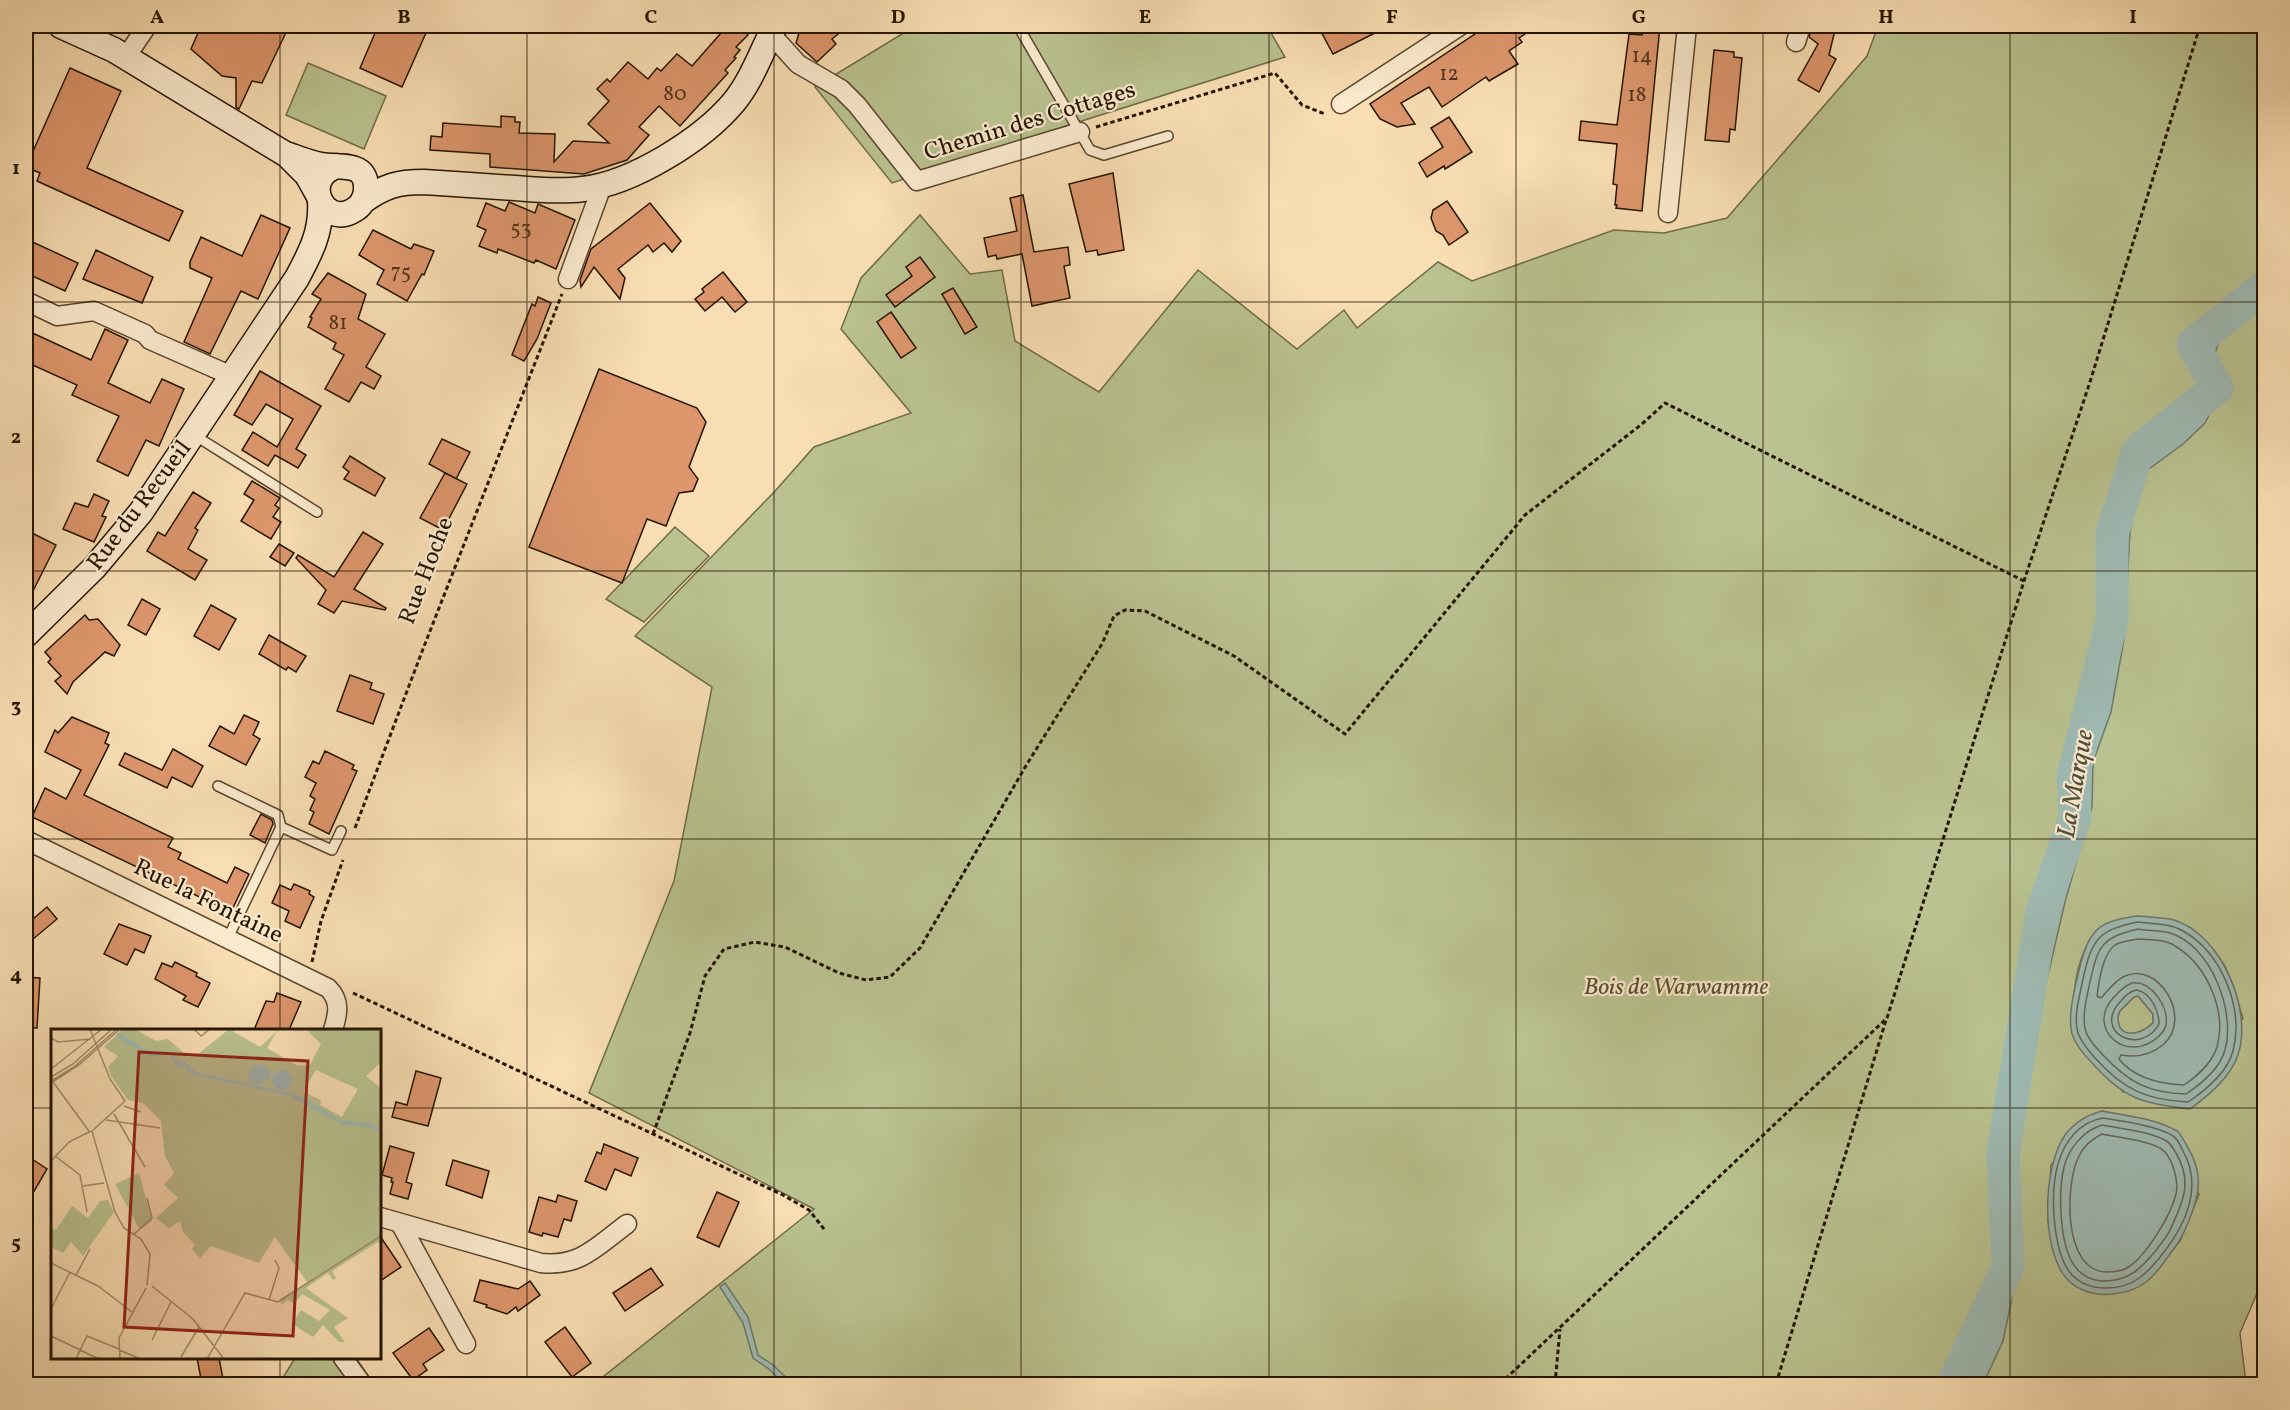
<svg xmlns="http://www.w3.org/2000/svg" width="2290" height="1410" font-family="Vollkorn,serif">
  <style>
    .green { fill: #b9c290; stroke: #6e6b48; stroke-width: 1.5; fill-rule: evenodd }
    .water { fill: #9fbbb4; stroke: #6e786c; stroke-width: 1.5; fill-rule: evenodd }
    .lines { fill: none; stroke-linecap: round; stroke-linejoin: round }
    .shore { stroke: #62685a; stroke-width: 1.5 }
    .river { stroke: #9fbbb4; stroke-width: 33 }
    .building { fill: #dd966c; stroke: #241400; stroke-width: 1.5 }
    .lane-casing { stroke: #59462d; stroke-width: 12 }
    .street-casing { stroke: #59462d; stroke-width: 21 }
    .secondary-casing { stroke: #241400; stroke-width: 27 }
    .path { stroke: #241400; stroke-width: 3; stroke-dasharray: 4.5 3; stroke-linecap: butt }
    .lane { stroke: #fbeace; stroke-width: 9 }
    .street { stroke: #fbeace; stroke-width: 18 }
    .secondary { stroke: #fbeace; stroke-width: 24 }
    .grid { fill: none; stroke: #241400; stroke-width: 1.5; stroke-opacity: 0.55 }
    .labels { text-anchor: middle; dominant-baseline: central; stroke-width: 4.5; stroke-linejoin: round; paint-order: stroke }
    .number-label { font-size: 21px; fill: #52341b }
    .street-label { font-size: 24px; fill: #241400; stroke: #fbeace }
    .park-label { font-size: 24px; font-style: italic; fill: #585132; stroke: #fbeace }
    .water-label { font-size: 26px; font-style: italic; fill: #4f4e3f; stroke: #fbeace }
    .inset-river { fill: none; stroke: #9fbbb4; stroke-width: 3 }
    .inset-road { fill: none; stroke: #a48d6b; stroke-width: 1.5 }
    .view { fill: #8f2418; fill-opacity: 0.15; stroke: #8f2418; stroke-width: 3 }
    .inset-edge { fill: none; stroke: #241400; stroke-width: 3 }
    .neatline { fill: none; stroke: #241400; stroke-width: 2 }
    .grid-label { font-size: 20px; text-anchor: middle; font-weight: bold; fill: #241400 }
  </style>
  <rect width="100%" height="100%" fill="#f9deb3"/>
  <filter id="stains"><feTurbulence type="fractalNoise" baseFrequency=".00333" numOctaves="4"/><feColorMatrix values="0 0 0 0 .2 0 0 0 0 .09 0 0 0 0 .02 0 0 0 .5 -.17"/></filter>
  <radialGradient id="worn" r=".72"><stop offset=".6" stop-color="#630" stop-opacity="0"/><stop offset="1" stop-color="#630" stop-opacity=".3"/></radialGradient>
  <g class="green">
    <path d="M915,26H1267L1285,57L1069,125L892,183L815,87Z"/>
    <path d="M1878,26H2264V1277L2240,1333L2246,1384H594L814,1209L589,1093L674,881L712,687L635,636L776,490L814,447L911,413L841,329L861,278L920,215L970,274L1002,270L1015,341L1099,392L1198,270L1297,349L1344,310L1357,328L1438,262L1472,281L1614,230L1664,233L1727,218L1867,56ZM2114,921L2187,926L2214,950L2225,966L2234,988L2243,1019L2123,1092L2071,1018C2074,989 2077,953 2097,930C2101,926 2108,924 2114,921ZM2102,1111L2151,1121L2199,1194L2180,1241L2146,1282L2048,1222L2051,1165Z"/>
    <path d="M308,63L386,96L364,149L286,115Z"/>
    <path d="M675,527L709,556L644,622L606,599Z"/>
    <path d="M2138,996L2153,1014V1023C2138,1038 2113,1039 2119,1012L2134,997Z"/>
    <path d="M295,1358H356L374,1384H279Z"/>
  </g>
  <g class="water">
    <path d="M2264,291V297L2222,332L2211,366L2221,392L2205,423L2183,444L2149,469L2136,496L2130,532L2124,640L2111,712L2093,762L2092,807L2065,902L2038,1018L2018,1159L2016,1193L2018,1253L2011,1303L2003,1341L1983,1384H1970L2001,1309L2010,1259L2007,1186L2025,1036L2052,905L2078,823L2074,780L2102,694L2112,644L2120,531L2137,472L2210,405L2212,400C2209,387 2200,366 2201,353C2201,329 2247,304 2264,291Z"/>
    <path d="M2137,916C2149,917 2163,917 2174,920C2221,934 2253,1010 2238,1055C2230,1078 2209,1095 2190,1109C2144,1104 2124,1099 2093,1064C2084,1055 2076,1046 2072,1034C2068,1017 2073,996 2077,979C2081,963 2085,940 2098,929C2108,920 2125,918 2137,916ZM2138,996L2153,1014V1023C2138,1038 2113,1038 2119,1012L2134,997Z"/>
    <path d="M2102,1111C2126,1116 2155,1118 2177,1131C2181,1134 2184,1141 2187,1146C2204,1174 2200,1194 2188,1223C2184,1232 2181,1240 2175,1247C2166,1259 2158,1273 2146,1282C2136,1290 2125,1293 2112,1294C2096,1296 2078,1291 2067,1279C2040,1248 2043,1167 2065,1135C2074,1123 2087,1115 2102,1111Z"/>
    <path d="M725,1283L748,1317L758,1355L773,1365L793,1384H784L769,1369L753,1358L743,1323L720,1287Z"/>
  </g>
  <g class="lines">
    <g class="shore">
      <path d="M2138,922C2153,924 2170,923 2183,931C2222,953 2244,1008 2233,1051C2227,1073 2206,1090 2188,1102C2147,1100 2124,1090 2096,1059C2089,1051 2082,1044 2078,1033C2073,1017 2080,995 2083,979C2092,939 2098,930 2138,922Z"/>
      <path d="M2138,929C2148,931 2160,930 2170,933C2211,945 2236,1012 2225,1050C2220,1069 2201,1084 2186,1094C2148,1093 2128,1082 2102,1054C2096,1047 2089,1041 2086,1032C2081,1017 2087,997 2090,982C2098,946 2101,938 2138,929Z"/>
      <path d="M2139,939C2151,940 2165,939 2175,946C2207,965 2227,1011 2217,1047C2212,1063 2196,1077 2184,1085C2160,1084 2134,1078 2119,1059L2121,1055C2137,1058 2151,1055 2164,1044C2193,1017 2158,961 2125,976C2115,980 2108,991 2101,998L2097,996C2099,982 2102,955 2115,945C2122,941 2132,940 2139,939Z"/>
      <path d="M2132,983C2152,981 2169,1007 2166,1025C2165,1030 2162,1033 2159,1036C2128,1066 2084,1029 2114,997C2120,991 2124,986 2132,983Z"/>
      <path d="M2137,990C2151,993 2159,1011 2159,1024C2141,1057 2091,1032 2121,1001C2126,995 2130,991 2137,990Z"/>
      <path d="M2103,1118C2121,1121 2158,1126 2173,1136C2178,1139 2181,1147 2183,1151C2203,1186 2186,1224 2164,1252C2148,1273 2133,1289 2105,1288C2092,1288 2081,1284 2072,1275C2052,1253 2050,1191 2058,1164C2064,1142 2079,1122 2103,1118Z"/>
      <path d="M2102,1125C2122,1129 2151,1131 2168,1142C2171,1144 2174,1150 2176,1153C2193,1182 2183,1202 2170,1230C2167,1237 2161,1243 2157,1249C2141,1269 2128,1282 2101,1281C2092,1280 2083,1276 2077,1269C2059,1249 2058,1193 2064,1167C2069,1148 2083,1131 2102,1125Z"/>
      <path d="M2102,1134C2116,1137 2154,1141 2164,1151C2173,1160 2179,1182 2176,1194C2171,1215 2145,1259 2125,1269C2120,1271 2113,1272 2108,1272C2062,1273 2065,1183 2079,1156C2084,1145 2092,1139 2102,1134Z"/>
    </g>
    <path class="river" d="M1953,1384L2008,1267L2003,1154L2042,912L2075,818L2073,776L2112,621V534L2138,451L2217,388L2193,344L2264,287"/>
  </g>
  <g class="building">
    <path d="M201,26H289L262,83L252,81L239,109L236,107V78L222,76L191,49Z"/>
    <path d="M378,26H429L402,87L360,68Z"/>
    <path d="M713,26H741L748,35L736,47L740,50L734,57L736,58L725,70L728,73L680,126L659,106L639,127L649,135L627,160L584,174L490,167V154L430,150L431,136L442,137L443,123L501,127V116L515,117V122H520L519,133L555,134L554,162L573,141L609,143L588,124L609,101L597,89L607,79L610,82L628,62L648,79L657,68L661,71L677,54L692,66L721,33Z"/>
    <path d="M801,26H848L832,39L836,44L817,62L796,43Z"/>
    <path d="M1318,26H1389L1333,54Z"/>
    <path d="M1487,26H1537L1519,38L1522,42L1509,51L1518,64L1506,71L1489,81L1486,77L1442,107L1429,87L1401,103L1415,124L1397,127L1380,119L1370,104Z"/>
    <path d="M1643,26H1660L1642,211L1616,208L1617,205H1615L1617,185L1613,184L1617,144L1579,140L1581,121L1617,125L1629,34L1642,35Z"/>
    <path d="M1812,26H1836L1829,55L1836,59L1819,92L1798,80L1818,44L1809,37Z"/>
    <path d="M1714,50L1734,52V57L1742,58L1735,130L1730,129L1729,142L1705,140Z"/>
    <path d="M70,68L121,91L87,168L183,211L169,241L37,181L40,173L26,167Z"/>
    <path d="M1449,117L1472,152L1445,169L1444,166L1427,177L1419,163L1443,147L1431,128Z"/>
    <path d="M1113,173L1124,250L1098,255L1097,250L1086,252L1069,184Z"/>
    <path d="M1023,195L1034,252L1068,247L1070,265L1064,266L1070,298L1032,306L1022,254L997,259L996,255L988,257L984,238L1017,231L1010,198Z"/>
    <path d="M1447,201L1468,232L1449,245L1443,235L1436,231L1431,218L1433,210Z"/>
    <path d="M509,202L535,213L538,204L575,220L556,269L536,260L534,263L498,249L497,253L479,246L486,230L477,226L486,203L505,211Z"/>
    <path d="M650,203L681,241L672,252L664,243L653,252L648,245L618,269L625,278L620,299L594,267L581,287L580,280L591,249Z"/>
    <path d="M261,215L290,228L258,299L241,291L210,354L184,342L212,278L190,268V262L201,237L242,256Z"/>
    <path d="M373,230L411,249L414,244L434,251L424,275L422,274L407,301L377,284L384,270L359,255Z"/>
    <path d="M26,239L78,263L65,291L26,273Z"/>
    <path d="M96,250L153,277L142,303L83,279Z"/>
    <path d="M920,257L935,277L895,307L886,295L912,276L906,267Z"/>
    <path d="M723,272L747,302L735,312L722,297L705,311L695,299L704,292L702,289Z"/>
    <path d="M328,273L366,294L358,319L385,334L366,367L381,376L374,389L361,382L349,402L325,389L344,355L333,349L336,343L308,327L312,318L310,317L321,299L312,294Z"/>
    <path d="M953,288L977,327L965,334L942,294Z"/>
    <path d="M538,297L551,303L537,339L524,361L512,355L532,304L535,306Z"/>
    <path d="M891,312L916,348L901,358L877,322Z"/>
    <path d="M105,329L128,340L108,383L150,403L162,379L184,389L159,446L146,440L128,476L97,461L119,416L72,395L77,385L26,362V330L91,360Z"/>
    <path d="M599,369L697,408L706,422L689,467L698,479L693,491L679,493L666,526L647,519L622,583L529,547Z"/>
    <path d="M260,371L321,406L296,449L306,455L298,468L275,455L268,466L242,450L253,432L277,447L293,419L266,404L252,425L234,415Z"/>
    <path d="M442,439L470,452L456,479L429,464Z"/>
    <path d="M350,456L385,478L375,496L344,479L349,472L343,467Z"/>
    <path d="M445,473L467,484L443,530L420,518Z"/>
    <path d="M252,481L280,498L275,505L279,508L273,517L281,522L271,539L241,521L254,500L244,494Z"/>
    <path d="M193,492L211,503L195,528L198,530L188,549L207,560L195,580L147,551L158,532L165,536Z"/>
    <path d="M94,494L109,501L102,516L106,517L94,542L63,529L75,503L88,507Z"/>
    <path d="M363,532L383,544L354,589L386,608L385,610L342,601L334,613L318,604L326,590L296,558L298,555L334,577Z"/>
    <path d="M34,534L56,545L26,605V550Z"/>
    <path d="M279,544L294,553L285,566L270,557Z"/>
    <path d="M142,599L160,609L146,635L128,625Z"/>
    <path d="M211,605L236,619L219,650L194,636Z"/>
    <path d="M85,615L89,620L98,619L120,645L114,656L105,652L73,682L67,694L55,681L61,676L48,662L51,659L45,652Z"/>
    <path d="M269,635L306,656L296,672L288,667L286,670L259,654Z"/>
    <path d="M350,675L372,683L370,689L384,694L373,724L337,711Z"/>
    <path d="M244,715L259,722L253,735L260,739L246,765L209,746L220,726L234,734Z"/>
    <path d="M72,717L109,733L105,743L109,745L84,795L173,838L168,847L181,853L178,859L227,883L235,867L249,874L231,912L32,817L45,788L66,799L81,770L45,752L55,730L58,733Z"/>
    <path d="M173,749L203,766L192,787L172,777L167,788L119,765L125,753L162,770Z"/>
    <path d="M325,751L354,765L352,769L357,771L329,834L309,824L314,812L310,810L315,799L310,796L316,783L305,777L313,761L319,764Z"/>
    <path d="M261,814L272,820L273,824L265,843L250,835Z"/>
    <path d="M294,884L310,891L309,894L314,897L300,928L285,921L289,911L272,903L280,885L291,890Z"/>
    <path d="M47,907L57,919L26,945V925Z"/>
    <path d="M119,924L151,936L144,953L135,949L127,965L104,954Z"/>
    <path d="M175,962L197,973L196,976L210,983L198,1007L183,1000L186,996L155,979L162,963L172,967Z"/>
    <path d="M26,977L40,978L37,1028H26Z"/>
    <path d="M277,993L301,1002L289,1030H254L266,1001L274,1002Z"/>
    <path d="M416,1071L441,1078L428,1126L392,1117L396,1102L407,1105Z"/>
    <path d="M604,1144L638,1158L631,1176L615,1169L606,1190L585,1181L597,1152L601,1154Z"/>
    <path d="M390,1146L414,1153L406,1182L412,1184L408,1199L390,1194L393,1182H391L392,1178L382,1175Z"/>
    <path d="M26,1155L47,1169L26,1205Z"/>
    <path d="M453,1160L489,1171L482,1198L446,1185Z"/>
    <path d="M717,1192L739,1202L719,1247L697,1237Z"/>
    <path d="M558,1195L577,1201L571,1221L564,1219L558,1237L543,1233L542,1236L529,1232L539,1197L556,1202Z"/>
    <path d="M380,1236L401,1267L380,1281Z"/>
    <path d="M651,1268L663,1285L625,1311L613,1293Z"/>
    <path d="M480,1280L518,1289L530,1281L540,1295L518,1311L516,1307L507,1314L486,1307L487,1305L474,1301Z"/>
    <path d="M565,1327L591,1363L572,1377L545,1342Z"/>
    <path d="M429,1328L444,1350L423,1364L427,1370L413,1380L393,1353Z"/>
    <path d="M197,1358H219L224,1384H202Z"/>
  </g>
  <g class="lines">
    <defs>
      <g id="lane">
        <path d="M1018,26L1090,150L1104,155L1168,136"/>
        <path d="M194,435L317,512"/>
        <path d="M218,786L278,815L281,827"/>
        <path d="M228,938L281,827L332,850L341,831"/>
      </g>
      <g id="street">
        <path d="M771,34L798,64L841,89L857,105L917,181L1080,132"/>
        <path d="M1796,42L1801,26"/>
        <path d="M126,57L147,26"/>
        <path d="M1341,104L1460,26"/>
        <path d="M1668,213L1687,26"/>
        <path d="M568,279L602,186"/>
        <path d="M26,301L57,316L94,311L145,334L150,340L232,376"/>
        <path d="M26,840L328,988C341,1001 338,1014 333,1030"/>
        <path d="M380,1217L541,1263C581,1267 597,1246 627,1224"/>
        <path d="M400,1223L466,1344"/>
        <path d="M343,1358L362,1384"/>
      </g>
      <g id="secondary">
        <path d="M61,26L114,50L287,155L307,175L317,193"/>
        <path d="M289,155C300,159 310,163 321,165C338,169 368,159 366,191C365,199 361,206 354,210C325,229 299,180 336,166"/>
        <path d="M363,201C385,186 397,182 424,182C454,184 485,186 515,188C537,190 561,192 583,189C633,183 702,140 734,102C752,80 762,50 775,26"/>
        <path d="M26,635L94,568L141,512L297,278C311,252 322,231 320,201"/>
      </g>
    </defs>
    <use href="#lane" class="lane-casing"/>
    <use href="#street" class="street-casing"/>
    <use href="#secondary" class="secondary-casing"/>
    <g class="path">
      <path d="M1096,127L1275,73L1302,105L1325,114"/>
      <path d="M355,828L423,649L562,294"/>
      <path d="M312,962L321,921L343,860"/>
      <path d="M353,993L783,1195L809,1210L824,1229"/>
      <path d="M653,1134L690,1033L705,976L724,949L755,942L785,947L839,973L866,980L890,977L920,948L1027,764L1102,644L1114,616L1125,610L1145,611L1234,656L1345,734L1525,515L1642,424L1665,403L2024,581"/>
      <path d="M1500,1384L1887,1018L2024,581L2089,385L2200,26"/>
      <path d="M1555,1384L1560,1329"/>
      <path d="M1776,1384L1886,1020"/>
    </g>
    <use href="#lane" class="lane"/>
    <use href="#street" class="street"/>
    <use href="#secondary" class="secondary"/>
  </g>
  <path class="grid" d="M280,26V1030M527,26V1384M774,26V1384M1021,26V1384M1269,26V1384M1516,26V1384M1763,26V1384M2010,26V1384M26,302H2264M26,571H2264M26,839H2264M26,1108H52M380,1108H2264M280,1358V1384"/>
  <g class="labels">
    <g class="number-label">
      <text x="1642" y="56">14</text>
      <text x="1449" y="74">12</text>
      <text x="675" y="94">80</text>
      <text x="1637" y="95">18</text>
      <text x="521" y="228">53</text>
      <text x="401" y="272">75</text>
      <text x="338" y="323">81</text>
    </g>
    <g class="street-label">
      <text transform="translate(1030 122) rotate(-17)">Chemin des Cottages</text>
      <text transform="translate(140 506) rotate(-53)">Rue du Recueil</text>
      <text transform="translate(427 571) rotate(-69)">Rue Hoche</text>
      <text transform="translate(208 902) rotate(26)">Rue la Fontaine</text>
    </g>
    <g class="park-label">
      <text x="1676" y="988">Bois de Warwamme</text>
    </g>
    <g class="water-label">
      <text transform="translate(2076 784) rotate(-80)">La Marque</text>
    </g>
  </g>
  <g transform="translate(51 1029)">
    <rect width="330" height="330" fill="#f9deb3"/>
    <path d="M72,0H84L105,12L117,10L137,28L145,27L178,0L209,18L226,2L216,19L247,37L259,36L270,15L255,0H330V33L315,47L330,59V216L327,213L281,242L285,249L282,251L277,244L255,259L297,289L283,298L294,313H288L272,296L262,308L241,295L250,281L268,292L279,281L251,265L243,275L237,271L230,276L229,270L256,253L224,208L208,234L160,217L149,229L141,220L144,216L132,203L129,192L118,199L105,189L127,169L113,156L123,144L114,127L110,92L92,74L77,71L60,47L57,38L67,27L53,18ZM265,41L307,60L291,88L269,76L270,71L252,63ZM88,144L101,192L89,201L64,155ZM57,171L63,183L32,227L20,213L12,224L0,218V199L5,201L21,177L37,189L49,172Z" fill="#b9c290" fill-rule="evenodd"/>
    <path d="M68,4L101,24L118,23L122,26L127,33L136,34L146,45L247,66L290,91L319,94L330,101L294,94L243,66L144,45L136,35L127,34L119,24L101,26L88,21L72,12ZM210,35L220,42L218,50L208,56L199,53L197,47L201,38ZM221 51a10 10 0 1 1 20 0a10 10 0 1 1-20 0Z" fill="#9fbbb4"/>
    <path class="inset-river" d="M66,5L100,26L119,24L128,37L134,34L141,44L238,65L292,94L317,96L330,102"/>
    <path class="inset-road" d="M39,0L59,50L74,72L41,102M143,0L150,7L159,0M0,9L7,13L40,10M0,40L51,0M0,48L22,35L61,0M0,52L23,38L66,0M2,53L38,102M0,54L28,36L69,0M73,77L90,83M63,85L94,138M55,91L109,99M41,102L64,183L73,199L90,210L99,225L96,256M4,127L29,146L36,183M0,132L18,113L40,102M32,157L53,154M82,206L101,189L96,169M0,234L47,257L81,283M25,246L39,220M101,257L142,290L173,330M218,271L228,239L224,231M0,280L19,243M0,307L48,330M101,311L120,273M68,321L90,330M130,328L148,298M25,330L36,307L68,320M69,330L68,309L95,259M156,330L194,264L227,273L330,207"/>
    <path class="view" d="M88,23L257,32L242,307L73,298Z"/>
    <rect width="330" height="330" class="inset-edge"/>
  </g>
  <rect width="2290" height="1410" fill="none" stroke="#f9deb3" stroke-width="66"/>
  <rect x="33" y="33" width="2224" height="1344" class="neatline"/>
  <g class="grid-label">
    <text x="157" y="23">A</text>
    <text x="404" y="23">B</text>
    <text x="651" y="23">C</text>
    <text x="898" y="23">D</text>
    <text x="1145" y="23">E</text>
    <text x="1392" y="23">F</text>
    <text x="1639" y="23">G</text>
    <text x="1886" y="23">H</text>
    <text x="2133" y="23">I</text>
    <text x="16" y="174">1</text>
    <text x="16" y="443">2</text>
    <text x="16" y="712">3</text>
    <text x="16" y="981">4</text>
    <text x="16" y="1249">5</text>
  </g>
  <rect width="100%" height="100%" filter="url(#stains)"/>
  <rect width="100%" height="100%" fill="url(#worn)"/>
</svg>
